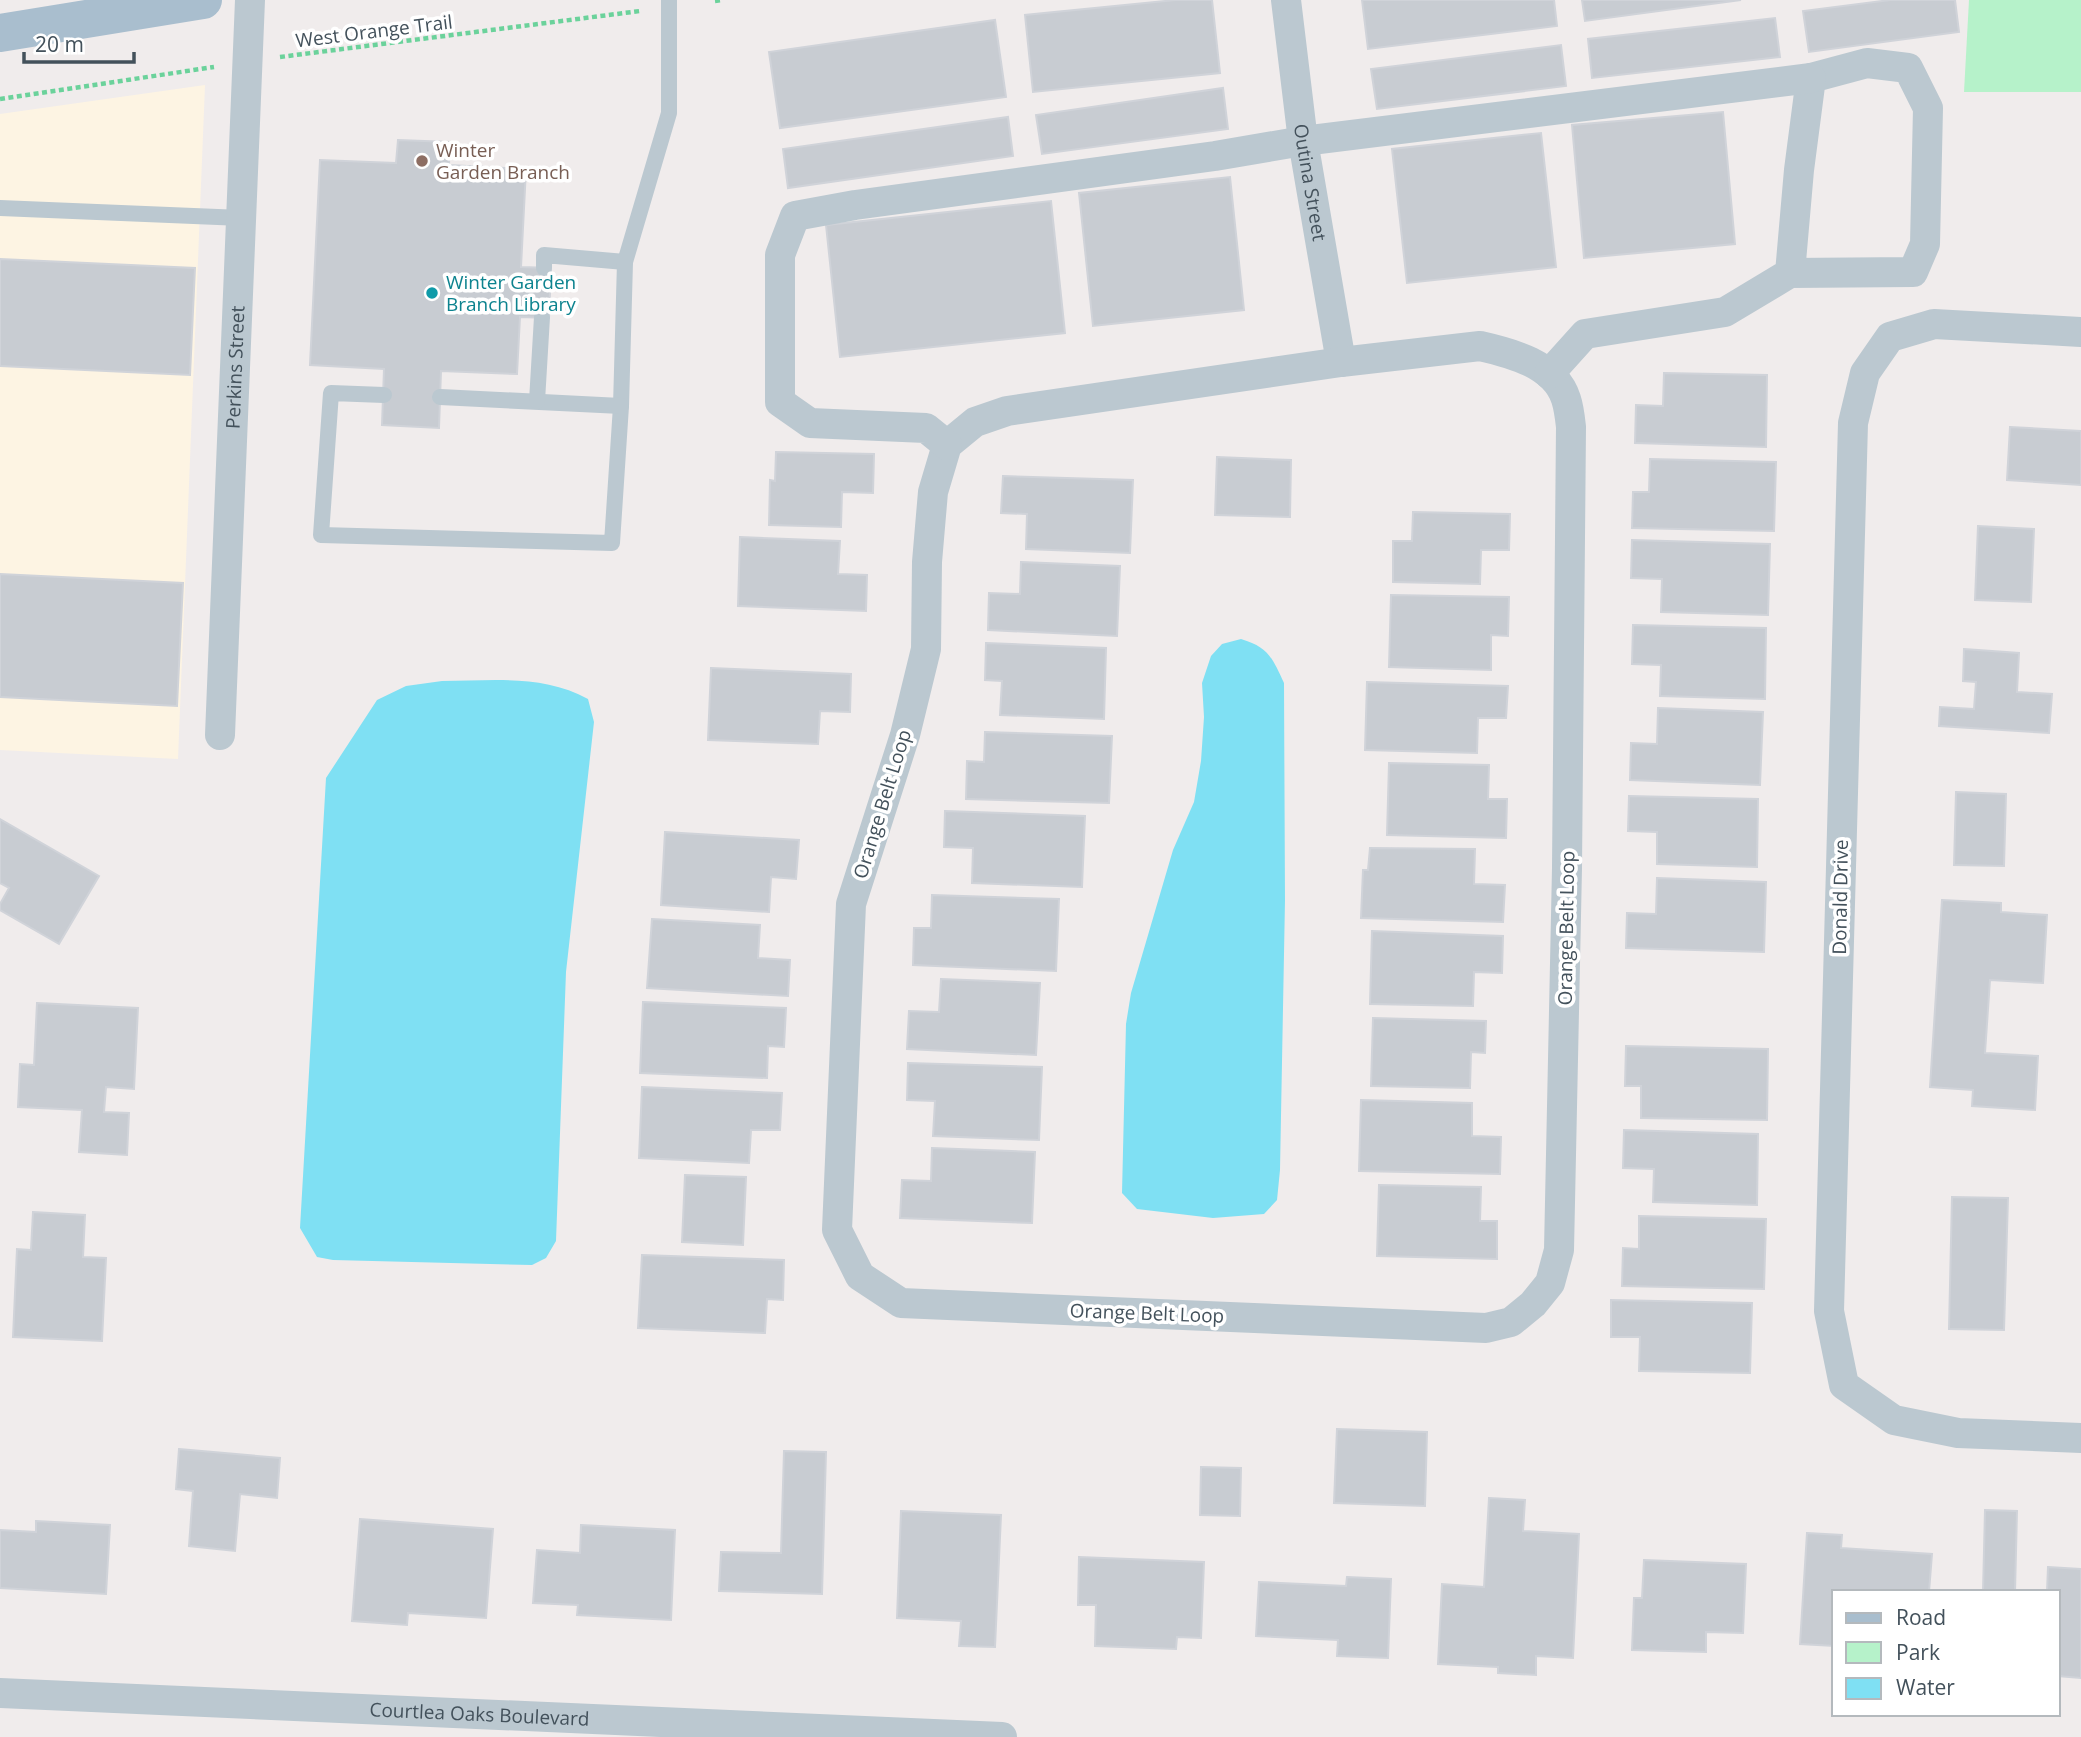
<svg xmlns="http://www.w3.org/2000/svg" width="2081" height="1737" font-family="'Open Sans',sans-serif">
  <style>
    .commercial { fill: #fdf4e3 }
    .green { fill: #b6f2ca }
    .water { fill: #7fe0f3 }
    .building { fill: #c8ccd2; stroke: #d0d3d9; stroke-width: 2 }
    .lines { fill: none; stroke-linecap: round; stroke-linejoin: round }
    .path { stroke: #6bd29b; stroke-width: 4.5; stroke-dasharray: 5 3.5; stroke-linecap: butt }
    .lane { stroke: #bbc8d0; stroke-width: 16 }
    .street { stroke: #bbc8d0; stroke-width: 30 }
    .primary { stroke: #a9bece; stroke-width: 38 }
    .education-dot { fill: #8d6e63; stroke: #fff; stroke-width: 2.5 }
    .culture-dot { fill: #0f9aa8; stroke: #fff; stroke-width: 2.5 }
    .labels { text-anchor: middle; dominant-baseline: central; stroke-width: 7; stroke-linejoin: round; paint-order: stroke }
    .street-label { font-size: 19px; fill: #43515b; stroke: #fff }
    .education-label { font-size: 19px; fill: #785e54; stroke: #fff; text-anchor: start }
    .culture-label { font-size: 19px; fill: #0d838f; stroke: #fff; text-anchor: start }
  </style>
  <rect width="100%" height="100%" fill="#f0ecec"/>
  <path class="commercial" d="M205,85L178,759L0,750V114Z"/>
  <path class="green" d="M1969,0H2081V92H1964Z"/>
  <g class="water">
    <path d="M1241,639C1268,647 1272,657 1284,683L1285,900L1280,1170L1277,1200L1264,1214L1213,1218L1137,1209L1122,1193L1126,1024L1131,993L1173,850L1194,802L1201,761L1204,717L1202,683L1211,656L1222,644Z"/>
    <path d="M442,681C491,681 543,674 588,699L594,722L566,972L556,1241L546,1258L532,1265L333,1260L317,1257L300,1228L326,778L377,700L406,686Z"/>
  </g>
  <g class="building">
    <path d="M1175,0H1212L1220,73L1033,92L1025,15Z"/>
    <path d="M1362,0H1554L1557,26L1368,49Z"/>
    <path d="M1582,0H1741L1585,21Z"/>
    <path d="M1890,0H1955L1959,32L1809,52L1803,11Z"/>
    <path d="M1775,18L1780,57L1592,78L1588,39Z"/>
    <path d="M995,20L1006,97L780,128L769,52Z"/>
    <path d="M1561,45L1566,86L1377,109L1371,69Z"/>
    <path d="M1223,88L1228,129L1042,154L1036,115Z"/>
    <path d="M1723,112L1735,244L1584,258L1572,125Z"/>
    <path d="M1008,117L1013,156L788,188L783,149Z"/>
    <path d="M1541,133L1556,267L1407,283L1392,149Z"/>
    <path d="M398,140L450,142L449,165L526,169L521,267L551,268L549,318L520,317L517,374L441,371L439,428L382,425L384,369L310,365L320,160L396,163Z"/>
    <path d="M1230,177L1244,310L1093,326L1079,193Z"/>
    <path d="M1051,201L1065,333L840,357L826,225Z"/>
    <path d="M0,259L195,268L190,375L0,366Z"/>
    <path d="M1664,373L1767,375L1766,447L1635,443L1636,405L1663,406Z"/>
    <path d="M2010,427L2081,431V485L2007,480Z"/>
    <path d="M776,452L874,454L873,493L842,492L841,527L769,525L770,480L775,481Z"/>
    <path d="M1217,457L1291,460L1290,517L1215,515Z"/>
    <path d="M1650,459L1776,462L1774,531L1632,528L1633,492H1649Z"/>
    <path d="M1003,476L1133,480L1130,553L1026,549L1027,514L1001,513Z"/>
    <path d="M1413,512L1510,514L1509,550H1481L1480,584L1393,582V541H1412Z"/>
    <path d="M1978,526L2034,529L2031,602L1975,600Z"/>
    <path d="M740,537L840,541L838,574L867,575L866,611L738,606Z"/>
    <path d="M1632,540L1770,544L1768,615L1661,612L1662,579L1631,578Z"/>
    <path d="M1021,562L1120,566L1117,636L988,630L989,593L1020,594Z"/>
    <path d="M0,574L183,583L177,706L0,697Z"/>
    <path d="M1391,595L1509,597L1508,636L1491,635V670L1389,667Z"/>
    <path d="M1633,625L1766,628L1765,699L1660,696L1661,665L1632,664Z"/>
    <path d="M986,643L1106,648L1104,719L1000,715L1002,681L985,680Z"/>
    <path d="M1964,649L2019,653L2017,692L2052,694L2049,733L1939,726L1940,707L1974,709L1976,682L1963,681Z"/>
    <path d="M711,668L851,674L850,712L820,711L818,744L708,740Z"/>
    <path d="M1367,682L1508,686L1506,718H1478L1477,753L1365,750Z"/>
    <path d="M1658,708L1763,712L1760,785L1630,780L1631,743L1657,744Z"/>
    <path d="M985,732L1112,736L1109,803L966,799L967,761L984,762Z"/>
    <path d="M1389,763L1489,765L1488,799H1507L1506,838L1387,835Z"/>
    <path d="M1956,792L2006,794L2004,866L1954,865Z"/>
    <path d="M1629,796L1758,799L1757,867L1657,864V832L1628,831Z"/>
    <path d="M945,811L1085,816L1082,887L972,883L973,848L944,847Z"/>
    <path d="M0,819L99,876L59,944L0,910V904L9,888L0,883Z"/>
    <path d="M665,832L799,840L796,879L771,877L769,912L661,905Z"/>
    <path d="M1370,848L1475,849L1474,884L1505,885L1503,922L1361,918L1363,870H1368Z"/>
    <path d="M1657,878L1766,882L1764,952L1626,948L1627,913L1656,914Z"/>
    <path d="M932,895L1059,899L1056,971L913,965L914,928H931Z"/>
    <path d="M1942,900L2001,903V912L2047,915L2043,983L1990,980L1985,1053L2038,1056L2035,1110L1972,1106L1973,1090L1930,1087Z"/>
    <path d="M652,919L760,925L758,958L790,960L788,996L647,988Z"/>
    <path d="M1372,931L1503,936L1502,973L1474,972L1473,1006L1370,1004Z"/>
    <path d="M941,979L1040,983L1036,1055L907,1049L909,1011L939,1012Z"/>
    <path d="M643,1002L786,1008L784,1047L768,1046L767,1078L640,1073Z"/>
    <path d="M37,1003L138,1008L134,1089L106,1087L104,1112L129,1113L127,1155L79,1152L82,1110L18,1107L20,1064L34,1065Z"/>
    <path d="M1373,1018L1486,1021L1485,1053L1471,1052L1470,1088L1371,1086Z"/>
    <path d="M1626,1046L1768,1049L1767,1120L1641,1118V1086H1625Z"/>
    <path d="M908,1063L1042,1067L1039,1140L933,1136L935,1101L907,1100Z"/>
    <path d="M642,1087L782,1093L780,1130H751L749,1163L639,1158Z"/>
    <path d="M1361,1100L1472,1103V1136L1501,1137L1500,1174L1359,1171Z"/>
    <path d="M1624,1130L1758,1134L1757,1205L1653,1202L1654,1169L1623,1168Z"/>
    <path d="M932,1148L1035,1152L1032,1223L900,1218L902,1180L931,1181Z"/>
    <path d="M685,1175L746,1177L743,1245L682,1242Z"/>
    <path d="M1379,1185L1481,1187L1480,1221H1497V1259L1377,1256Z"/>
    <path d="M1952,1197L2008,1198L2004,1330L1949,1329Z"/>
    <path d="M33,1212L85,1215L83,1257L106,1258L102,1341L13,1337L17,1249L31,1250Z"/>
    <path d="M1639,1216L1766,1219L1764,1289L1622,1286L1623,1248L1639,1249Z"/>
    <path d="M642,1255L784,1260L783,1300L767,1299L765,1333L638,1328Z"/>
    <path d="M1611,1300L1752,1303L1750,1373L1639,1371L1640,1337H1611Z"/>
    <path d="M1337,1429L1427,1432L1425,1506L1334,1503Z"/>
    <path d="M179,1449L280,1458L277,1498L240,1494L235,1551L189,1546L193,1491L176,1489Z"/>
    <path d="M784,1451L826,1452L822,1594L719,1591L721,1552L781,1553Z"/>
    <path d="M1201,1467L1241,1468L1240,1516L1200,1515Z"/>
    <path d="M1489,1498L1525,1500L1523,1531L1579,1534L1573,1658L1536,1656V1675L1498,1673V1667L1438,1664L1442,1584L1484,1587Z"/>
    <path d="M1985,1510L2017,1511L2015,1592H1983Z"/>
    <path d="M901,1511L1001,1515L995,1647L959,1646L961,1621L897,1618Z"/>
    <path d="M360,1519L493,1529L486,1618L408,1613L407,1625L352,1621Z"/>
    <path d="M36,1521L110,1525L106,1594L0,1588V1530L36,1532Z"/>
    <path d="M581,1525L675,1530L671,1620L577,1615L578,1605L533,1603L537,1550L580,1553Z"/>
    <path d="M1807,1533L1842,1535L1841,1548L1932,1554L1929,1592H1834V1646L1800,1644Z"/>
    <path d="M1079,1557L1204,1562L1201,1638L1177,1637L1176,1649L1095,1646L1096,1605H1078Z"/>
    <path d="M1644,1560L1746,1564L1743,1633L1706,1632V1652L1632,1650L1634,1598H1642Z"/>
    <path d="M2048,1567L2081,1569V1678L2058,1676V1592H2047Z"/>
    <path d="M1347,1577L1391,1579L1388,1658L1337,1656L1338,1640L1256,1636L1259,1582L1346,1586Z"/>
  </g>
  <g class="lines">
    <g class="path">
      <path d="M715,1L723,0"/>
      <path d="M280,57L640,11"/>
      <path d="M0,99L214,67"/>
    </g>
    <g class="lane">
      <path d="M0,208L242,218"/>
      <path d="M544,268V255L625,262"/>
      <path d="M384,395L331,393L321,535L612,543L621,406L625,262L669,113V0"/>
      <path d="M440,397L621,406"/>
      <path d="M537,401L542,317"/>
    </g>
    <g class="street">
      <path id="s1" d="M1286,0L1303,141L1341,362"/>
      <path d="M2081,332L1934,324L1890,337L1865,373L1853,423L1829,1311L1844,1385L1894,1420L1958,1433L2081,1438"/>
      <path d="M1480,346C1511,353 1555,364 1566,399C1569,408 1570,418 1571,427L1567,868L1559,1250L1550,1283L1533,1304L1511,1322L1486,1328L901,1303L860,1276L837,1230L851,904L905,735L926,649L927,562L933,492L947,445L975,422L1007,411L1341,362Z"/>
      <path d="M1549,374L1585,334L1725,312L1790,273L1913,272L1925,244L1928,108L1908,68L1867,63L1811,78L1799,170L1790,273"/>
      <path d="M947,445L926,428L810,423L780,402V255L795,216L855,205L1215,156L1303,141L1811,78"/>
      <path id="s2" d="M220,735L250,0"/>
      <path id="s3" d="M0,1693L1002,1737"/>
    </g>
    <path class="primary" d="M0,33L203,0"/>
  </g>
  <circle class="education-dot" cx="422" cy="161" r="7"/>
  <circle class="culture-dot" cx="432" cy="293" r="7"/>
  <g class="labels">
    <g class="street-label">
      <text transform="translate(374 31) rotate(-7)">West Orange Trail</text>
      <text stroke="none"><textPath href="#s1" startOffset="184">Outina Street</textPath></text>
      <text stroke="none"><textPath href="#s2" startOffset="368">Perkins Street</textPath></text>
      <text transform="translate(882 804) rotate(-73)">Orange Belt Loop</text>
      <text transform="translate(1840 897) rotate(-89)">Donald Drive</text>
      <text transform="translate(1566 928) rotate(-89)">Orange Belt Loop</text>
      <text transform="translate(1147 1313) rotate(2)">Orange Belt Loop</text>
      <text stroke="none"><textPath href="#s3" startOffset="480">Courtlea Oaks Boulevard</textPath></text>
    </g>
    <g class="education-label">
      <text x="436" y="150">Winter<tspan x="436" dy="22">Garden Branch</tspan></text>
    </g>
    <g class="culture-label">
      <text x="446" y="282">Winter Garden<tspan x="446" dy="22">Branch Library</tspan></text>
    </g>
  </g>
  <rect x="1832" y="1590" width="228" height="126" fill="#ffffff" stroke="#b4b9bd" stroke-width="2"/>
  <rect x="1846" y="1613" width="35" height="10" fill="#a9bece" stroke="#b4b9bd" stroke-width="2"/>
  <text x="1896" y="1625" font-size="21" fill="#43515b">Road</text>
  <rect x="1846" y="1642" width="35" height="21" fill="#b6f2ca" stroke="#b4b9bd" stroke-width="2"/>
  <text x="1896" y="1660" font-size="21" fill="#43515b">Park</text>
  <rect x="1846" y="1678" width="35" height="21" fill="#7fe0f3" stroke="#b4b9bd" stroke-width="2"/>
  <text x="1896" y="1695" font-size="21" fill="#43515b">Water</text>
  <path d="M24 52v10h110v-10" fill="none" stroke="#43515b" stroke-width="3.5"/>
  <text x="35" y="52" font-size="21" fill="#43515b" stroke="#ffffff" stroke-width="5" paint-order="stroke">20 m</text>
</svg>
